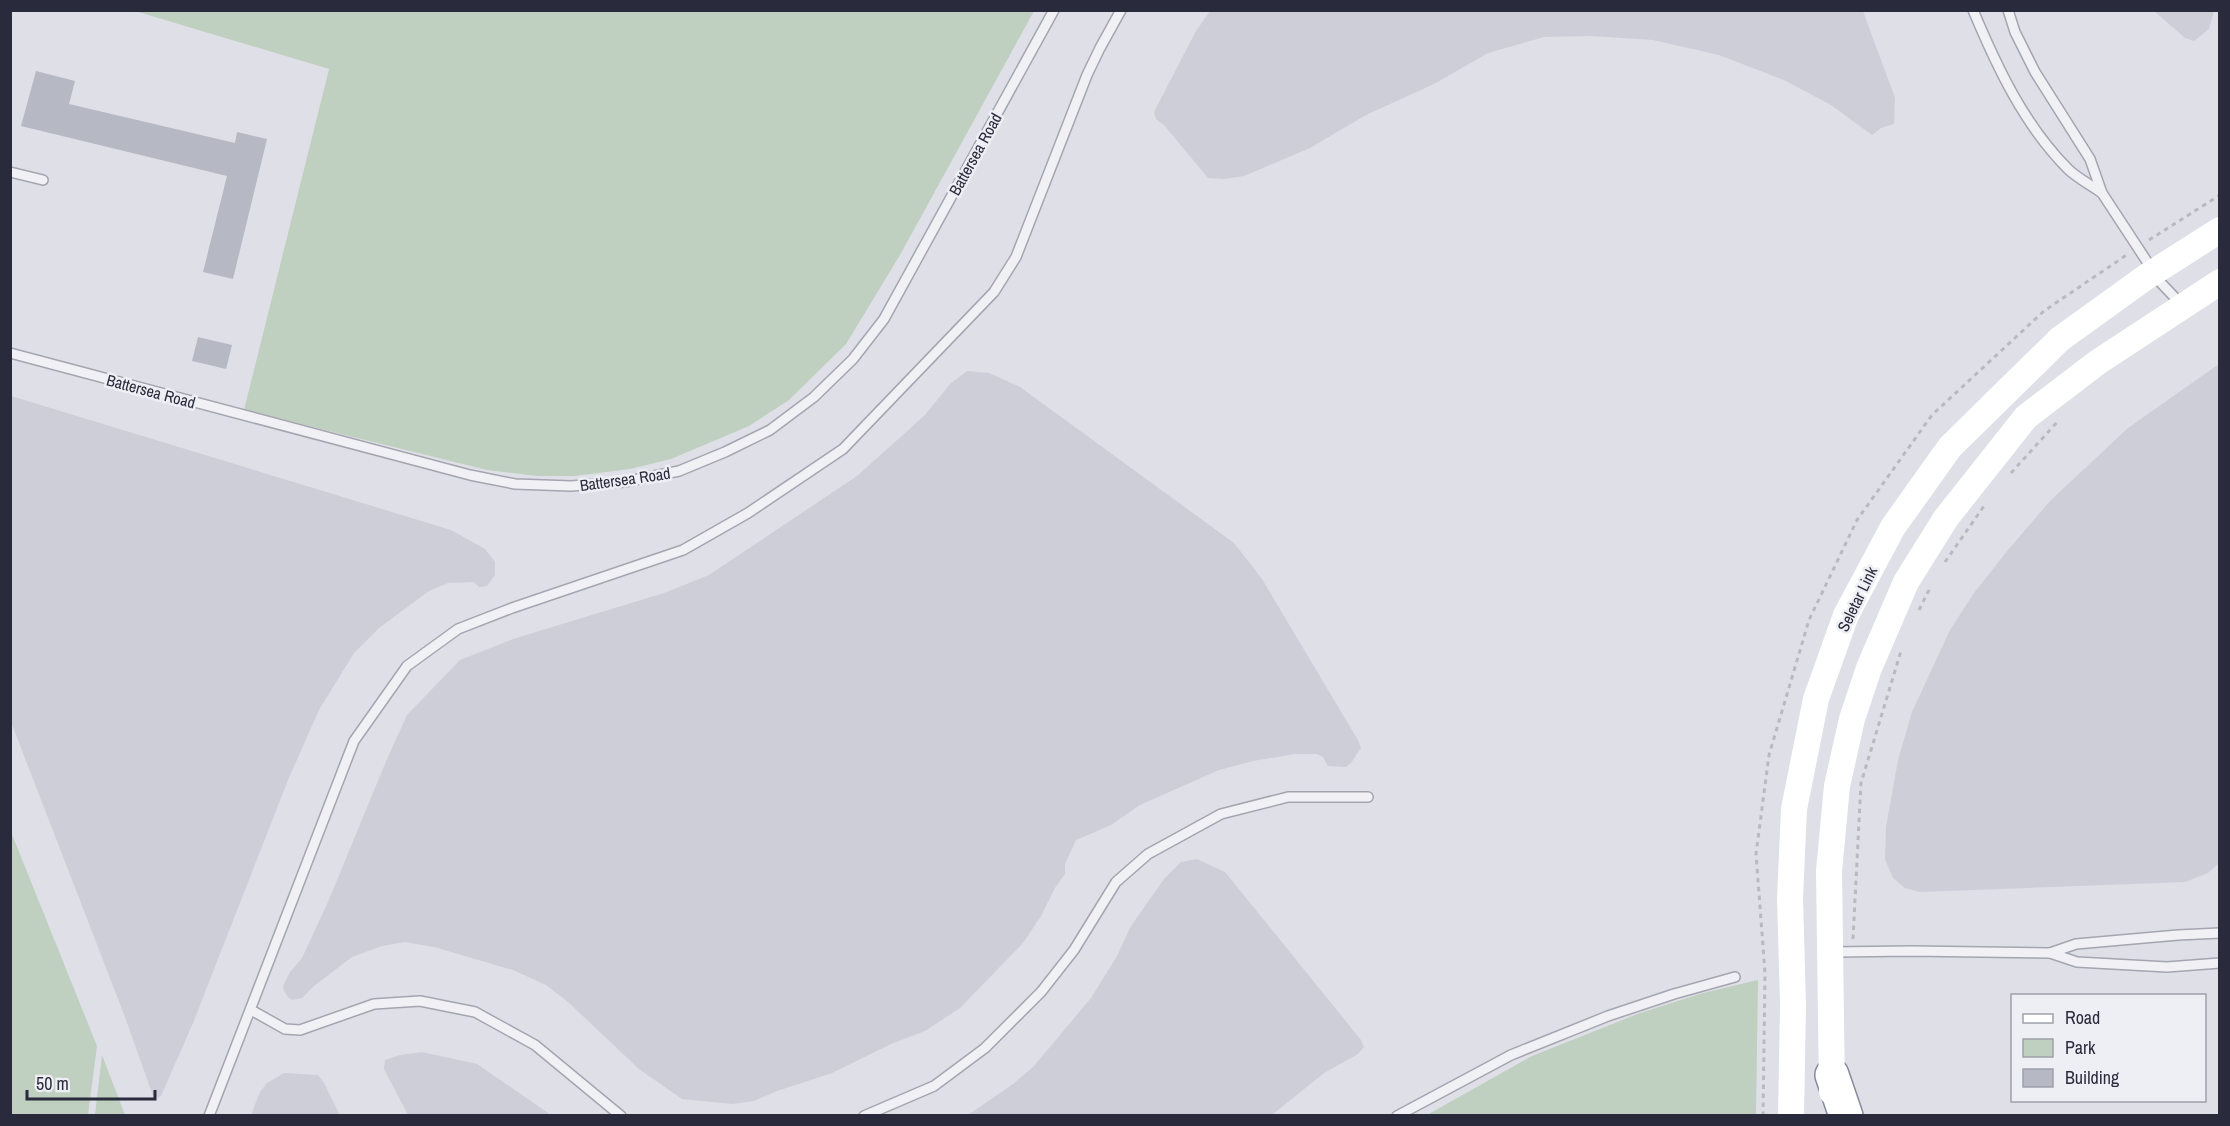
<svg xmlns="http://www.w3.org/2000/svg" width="2230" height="1126" font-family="'Archivo Narrow',sans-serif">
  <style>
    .built { fill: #cdced8 }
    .green { fill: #c0d0c0 }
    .building { fill: #b6b8c3 }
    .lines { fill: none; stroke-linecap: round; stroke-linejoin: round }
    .lane-casing { stroke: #a4a5b0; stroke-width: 12 }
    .highway-casing { stroke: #878a9c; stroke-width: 36 }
    .path { stroke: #b9bac1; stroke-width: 3; stroke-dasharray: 4.5 4.5; stroke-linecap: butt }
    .lane { stroke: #f1f1f5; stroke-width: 9 }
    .secondary { stroke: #fff; stroke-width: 26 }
    .highway { stroke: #fff; stroke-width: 33 }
    .labels { text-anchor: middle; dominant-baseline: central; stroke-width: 5; stroke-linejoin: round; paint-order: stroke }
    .street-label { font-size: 16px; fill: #292b3c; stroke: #eeeff4 }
  </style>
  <rect width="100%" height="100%" fill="#dedfe7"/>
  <g class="built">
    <path d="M1210,11H1863L1895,98L1894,124L1881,128L1872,135L1831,105L1784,80L1719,55L1653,40L1591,36L1544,37L1488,53L1434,84L1366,115L1310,148L1244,176L1224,179L1208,178L1164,125L1156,119L1154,112L1196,31Z"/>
    <path d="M2154,11H2214L2209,29L2194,41L2185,38Z"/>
    <path d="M2219,364V863L2208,873L2185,882L1920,892L1905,888L1893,878L1885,859L1886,827L1898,760L1912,712L1950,630L1974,593L2008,550L2050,501L2128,428Z"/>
    <path d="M967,371L989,373L1020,387L1234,543L1262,579L1359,742L1361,748L1351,763L1346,767L1328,766L1323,757L1317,754H1295L1253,761L1219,770L1140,805L1111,825L1076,840L1065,864V874L1055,888L1041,916L1023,943L960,1008L925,1031L891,1044L832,1073L777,1091L754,1101L733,1104L682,1099L639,1069L568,1002L546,985L513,970L434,947L405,942L382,946L352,957L314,986L302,998L292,1000L288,997L283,989L284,984L290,972L302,958L328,902L387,759L407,715L460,660L513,639L664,593L709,575L857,476L925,415L950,384Z"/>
    <path d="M11,396L451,530L485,549L495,562V575L487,586L479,587L474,582L448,583L429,591L379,628L354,653L319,710L288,780L193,1023L161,1096L157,1098L153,1096L125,1017L11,722Z"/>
    <path d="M1197,859L1225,872L1361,1040L1364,1047L1358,1054L1324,1073L1272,1115H968L1013,1084L1034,1066L1091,998L1117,956L1131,926L1164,879L1181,862Z"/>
    <path d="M422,1052L477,1064L551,1115H408L384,1069L385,1060L400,1055Z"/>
    <path d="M284,1073L318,1075L324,1083L340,1115H251L260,1092L267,1083Z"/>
  </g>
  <g class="green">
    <path d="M135,11H1034L900,255L846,344L789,400L749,426L671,459L630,469L575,476H537L487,470L244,410L329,69Z"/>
    <path d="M11,832L97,1046L88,1115H11Z"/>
    <path d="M1758,980L1756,1115H1427L1532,1056L1640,1013L1703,993Z"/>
    <path d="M102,1055L125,1115H95Z"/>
  </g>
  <g class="building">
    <path d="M36,71L75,81L69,104L235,143L237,132L267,139L233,279L203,272L227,176L21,126Z"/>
    <path d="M198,337L232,345L226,369L192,361Z"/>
  </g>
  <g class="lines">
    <defs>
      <g id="lane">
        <path d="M1973,10C1997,67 2024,125 2068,169C2077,178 2091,185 2102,193"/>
        <path d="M2008,10L2015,32L2035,72L2090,159L2102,193L2161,283L2181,304"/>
        <path d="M10,172L43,180"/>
        <path d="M10,353L470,475L515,484L571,486L624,482L679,471L725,452L770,430L814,397L853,359L884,319L1054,10"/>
        <path d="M1832,952L1912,951L2050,953L2077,962L2167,967L2220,963"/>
        <path d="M2050,953L2076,944L2178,935L2220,933"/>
        <path d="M251,1010L285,1029L300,1030L374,1004L420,1001L475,1012L535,1045L621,1116"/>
        <path d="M209,1116L354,741L407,666L458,629L512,608L683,550L748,513L843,449L994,292L1016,257L1087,75L1100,48L1121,10"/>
        <path d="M864,1116L934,1086L985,1048L1041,992L1074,950L1116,882L1148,854L1221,814L1288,797H1368"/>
        <path d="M1397,1116L1511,1055L1608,1016L1674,994L1735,977"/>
      </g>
      <path id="highway" d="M1832,1075L1846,1116"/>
    </defs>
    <use href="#lane" class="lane-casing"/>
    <use href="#highway" class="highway-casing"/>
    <g class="path">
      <path d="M2149,240L2220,195"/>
      <path d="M2011,473L2059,420"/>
      <path d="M1945,562L1984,506"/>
      <path d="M1919,610L1931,586"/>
      <path d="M1853,939L1861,783L1901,651"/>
      <path d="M1763,1116L1765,973L1756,854L1769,755L1809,620L1857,520L1932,415L2044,311L2128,254"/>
    </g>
    <use href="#lane" class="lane"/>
    <g class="secondary">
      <path d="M1832,1092L1829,871L1837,786L1852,719L1869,668L1906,582L1946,518L2026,417L2098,362L2220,282"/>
      <path d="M1791,1116L1793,1005L1790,898L1794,809L1816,699L1846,615L1893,527L1950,447L2060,339L2146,277L2220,230"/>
    </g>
    <use href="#highway" class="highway"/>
  </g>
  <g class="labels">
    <g class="street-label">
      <text transform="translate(975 154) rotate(-61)">Battersea Road</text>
      <text transform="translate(151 391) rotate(15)">Battersea Road</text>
      <text transform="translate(625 479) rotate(-8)">Battersea Road</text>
      <text transform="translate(1857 599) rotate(-64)">Seletar Link</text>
    </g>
  </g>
  <rect width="2230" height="1126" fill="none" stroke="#292b3c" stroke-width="24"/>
  <rect x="2011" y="994" width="195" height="108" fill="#eeeff4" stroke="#9fa1aa" stroke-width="1.5"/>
  <rect x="2023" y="1014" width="30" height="9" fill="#ffffff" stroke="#9fa1aa" stroke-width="1.5"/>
  <text x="2065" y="1024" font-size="18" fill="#292b3c">Road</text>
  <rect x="2023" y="1039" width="30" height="18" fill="#c0d0c0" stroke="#9fa1aa" stroke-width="1.5"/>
  <text x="2065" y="1054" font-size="18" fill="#292b3c">Park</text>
  <rect x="2023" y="1069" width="30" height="18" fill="#b6b8c3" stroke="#9fa1aa" stroke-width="1.5"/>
  <text x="2065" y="1084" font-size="18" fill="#292b3c">Building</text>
  <path d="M27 1090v9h128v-9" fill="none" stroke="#292b3c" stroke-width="3"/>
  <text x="36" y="1090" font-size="18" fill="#292b3c" stroke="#eeeff4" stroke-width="4.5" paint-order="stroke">50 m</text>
</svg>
